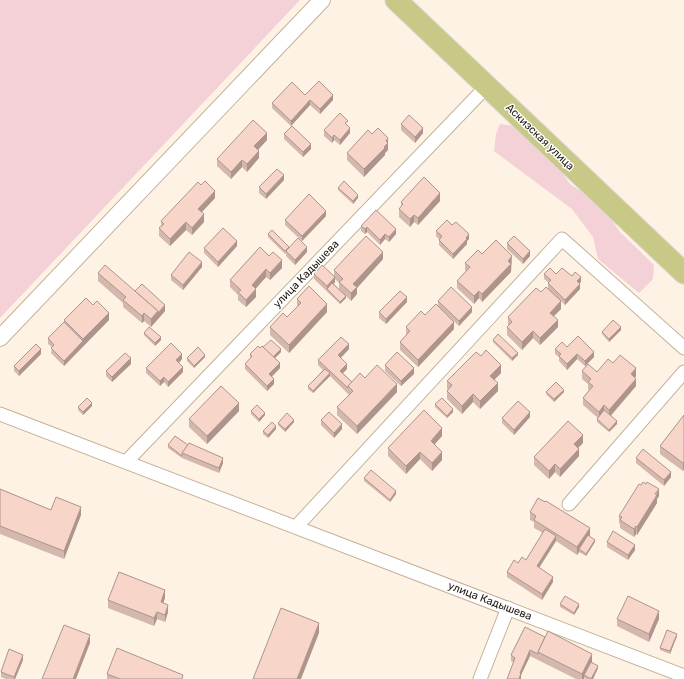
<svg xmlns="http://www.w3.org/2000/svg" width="684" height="679" font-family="Rubik,sans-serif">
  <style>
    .green { fill: #f3d1d7 }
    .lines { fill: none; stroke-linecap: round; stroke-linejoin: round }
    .minor-casing { stroke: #c4b29a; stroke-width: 15 }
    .tertiary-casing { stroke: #c4b29a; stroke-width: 18 }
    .primary-casing { stroke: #d7d6d4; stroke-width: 23 }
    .minor { stroke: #fff; stroke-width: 13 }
    .tertiary { stroke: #fff; stroke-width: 16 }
    .primary { stroke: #c8c887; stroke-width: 21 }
    .wall { fill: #d4b7ad; fill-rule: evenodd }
    .shaded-wall { fill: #ad958d }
    .building { fill: #f7d5c9; stroke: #ad958d }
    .labels { text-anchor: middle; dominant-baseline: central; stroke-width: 3; stroke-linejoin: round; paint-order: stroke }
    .street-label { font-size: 11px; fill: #1f1910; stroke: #fff }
  </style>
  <rect width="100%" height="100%" fill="#fdf2e3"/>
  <g class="green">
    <path d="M0,0H300L0,318Z"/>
    <path d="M500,124L515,126L554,162L570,184L601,204L620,232L654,265L653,279L639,293L598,259L593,237L572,209L494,151L496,134Z"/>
  </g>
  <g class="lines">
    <defs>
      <g id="minor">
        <path d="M0,414L684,676"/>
        <path d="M126,462L487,86"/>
        <path d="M569,504L684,372"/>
        <path d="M296,527L562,239L684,348"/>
        <path d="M480,679L508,608"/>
      </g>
      <path id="tertiary" d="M0,338L322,0"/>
      <path id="primary" d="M396,0L684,273"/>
    </defs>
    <use href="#minor" class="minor-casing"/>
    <use href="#tertiary" class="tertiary-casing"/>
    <use href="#primary" class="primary-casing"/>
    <use href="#minor" class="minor"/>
    <use href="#tertiary" class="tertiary"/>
    <use href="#primary" class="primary"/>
  </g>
  <g class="wall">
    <path d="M305,95L333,100L320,114L310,105L291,126L272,108V103Z"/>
    <path d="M401,124L423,133L415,143L401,130Z"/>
    <path d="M324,130L350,133L340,145L334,140L332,143L324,136Z"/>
    <path d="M284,134L311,149L303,157L284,139Z"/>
    <path d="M372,134L388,146V150L385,153V155L364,177L347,160V153Z"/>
    <path d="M267,140L258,150L259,158L247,172L242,167L231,179L217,166V159Z"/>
    <path d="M284,180L266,199L259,193V187Z"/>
    <path d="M338,188L358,198L353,204L338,190Z"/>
    <path d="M215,198L202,212L204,222L192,235L186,230L170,246L159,236V228L161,227V221Z"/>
    <path d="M440,201L418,225L414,222L410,227L399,217V209L401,207V202Z"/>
    <path d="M326,216L302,241L285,225V220Z"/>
    <path d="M361,226L396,234L389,242L385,239L380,245L367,232L365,234L361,231Z"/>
    <path d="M436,231L469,239L467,241V244L453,259L439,245V239L436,236Z"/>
    <path d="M268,234L289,248L307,252L295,265L286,256V253L285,254L268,237Z"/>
    <path d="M507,243L530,256L523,264L507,249Z"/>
    <path d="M237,246L218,267L204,253V248Z"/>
    <path d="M260,247L282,268L270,280L266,277L255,289L256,297L246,307L238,300V295L230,287V280Z"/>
    <path d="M482,254L512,263L511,264V272L482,302L479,298L474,304L457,288V281L466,271L465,270V263Z"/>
    <path d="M383,259L357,288V294L351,301L346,296V298L340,304L314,279V274L334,275V270ZM335,279L339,283V289L334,284L335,282Z"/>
    <path d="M202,267L183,290L171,280V275Z"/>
    <path d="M98,273L135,291L165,311L151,327L144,321L142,323L123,307V303L98,281Z"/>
    <path d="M544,274L572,276L581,282L579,284L580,289L565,305L560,300L561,309L554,316L558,327L540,345L533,338L522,350L507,335V327L508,326V317L541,292L548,288V282L544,279Z"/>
    <path d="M297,299L327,312L289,353L270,335V327L287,317L297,307Z"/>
    <path d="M438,301L472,312L459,326L438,306Z"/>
    <path d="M407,302L386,324L379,318V312Z"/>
    <path d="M425,315L454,329L418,367L400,350V342L406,335V327Z"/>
    <path d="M64,320H109L64,366L51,353L52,347L48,344V338L64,322Z"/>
    <path d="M621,330L609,342L602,334V332Z"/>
    <path d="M144,333L161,340L155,346L144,335Z"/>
    <path d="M493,340L518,355L512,361L493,342Z"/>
    <path d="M263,347L281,352L275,358L280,368L272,377L274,384L267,391L245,369V364L250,359V354L260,348Z"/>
    <path d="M567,347L594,357L585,366L577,359L567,370L559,361V357L555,354V349Z"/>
    <path d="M349,349L340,358L347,369L343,373L352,382L365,378L397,392L357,434L337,415V407L349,395L330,376L313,393L308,389V386L323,370L318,365V360Z"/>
    <path d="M41,354L19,376L14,371V366Z"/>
    <path d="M481,356L501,373L494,380L498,391L480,409L473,402L462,414L447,399V391L448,389H447V381Z"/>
    <path d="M205,357L194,368L187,361V358Z"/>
    <path d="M182,359L179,363L183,372L168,387L164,382L160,386L146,373V368Z"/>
    <path d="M613,363L636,376L635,378L636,386L611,416L617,424L609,432L597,422V419L598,418L583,405V398L589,390L588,389V384L582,379V371L597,372Z"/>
    <path d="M131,364L112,382L106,376V371Z"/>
    <path d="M385,365L414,374L401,386L385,371Z"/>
    <path d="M546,392H564L554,402L546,394Z"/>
    <path d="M435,404L453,412L447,418L435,407Z"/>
    <path d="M92,406L83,415L78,410V407Z"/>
    <path d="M239,411L207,444L189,427V419Z"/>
    <path d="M251,411L265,415L259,422L251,414Z"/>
    <path d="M684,415V469L683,471L660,454V446Z"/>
    <path d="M530,417L514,435L502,423V418Z"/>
    <path d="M321,420L342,429L334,438L321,425Z"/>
    <path d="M294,422L285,432L278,425V423Z"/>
    <path d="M276,429L268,438L263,434V431Z"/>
    <path d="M442,436L435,444L442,460L432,471L420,459L406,474L388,456V448Z"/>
    <path d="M583,443L578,448L579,456L560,477L555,472L549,479L534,465V457Z"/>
    <path d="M168,445H188L223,463L219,473L182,458L168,448Z"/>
    <path d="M636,458L671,477L664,486L636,463Z"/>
    <path d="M364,478L396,494L390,502L364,481Z"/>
    <path d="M0,489L51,510L81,515L64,559L0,534Z"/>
    <path d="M659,496L657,499V503L637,535L636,534L634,537L620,528V524L619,523V516Z"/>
    <path d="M530,512L590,536H589L595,542L586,556L579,552L577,555L556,541L539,568L553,582L542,600L507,577V572L518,563L526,560L543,533L534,528V522L530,520Z"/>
    <path d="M607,542L635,550L628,560L607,547Z"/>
    <path d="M165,598L163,603L168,612L165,622L157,619L154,626L108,608V600Z"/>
    <path d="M560,604L579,607L574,615L560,607Z"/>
    <path d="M617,619H659L649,642L617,626Z"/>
    <path d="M525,627L592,662L598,668L593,679H586L584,678V679H576L530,656L521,675L513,662L511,661V655Z"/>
    <path d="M677,636L670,654L660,650V648Z"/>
    <path d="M23,660L15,679H6L1,677V672Z"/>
    <path d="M107,674L183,679H107Z"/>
  </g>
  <g class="shaded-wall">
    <path d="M333,95V100L320,114V109Z"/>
    <path d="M310,100V105L291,126V121Z"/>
    <path d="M350,128V133L340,145V140Z"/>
    <path d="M423,128V133L415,143V137Z"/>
    <path d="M267,133V140L254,154V146Z"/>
    <path d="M334,135V140L332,143V138Z"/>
    <path d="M388,138V150L385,153V155L364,177V169L384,147L386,141Z"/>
    <path d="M311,144V149L303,157V152Z"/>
    <path d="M259,151V158L247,172V164Z"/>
    <path d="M242,160V167L231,179V172Z"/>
    <path d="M284,175V180L266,199V194Z"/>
    <path d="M215,191V198L198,216V209Z"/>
    <path d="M440,193V201L418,225V218Z"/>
    <path d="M358,195V198L353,204V201Z"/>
    <path d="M326,211V216L302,241V236Z"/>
    <path d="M204,214V222L192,235V228Z"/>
    <path d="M414,215V222L410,227V219Z"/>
    <path d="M186,222V230L170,246V239Z"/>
    <path d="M367,227V232L365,234V229Z"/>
    <path d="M396,229V234L389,242V237Z"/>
    <path d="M385,234V239L380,245V240Z"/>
    <path d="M469,234V239L467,241V244L453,259V254Z"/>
    <path d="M237,241V246L218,267V262Z"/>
    <path d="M307,247V252L295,265V260Z"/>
    <path d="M530,251V256L523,264V259Z"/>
    <path d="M383,252V259L357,288V294L351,301V293L353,284Z"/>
    <path d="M512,256L511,272L482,302V294L508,261Z"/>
    <path d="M282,260V268L270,280V273Z"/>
    <path d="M202,262V267L183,290V285Z"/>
    <path d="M266,269V277L252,293V285Z"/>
    <path d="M335,277V282L328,290L327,289V286Z"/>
    <path d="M581,277V282L577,286V281Z"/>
    <path d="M580,284V289L565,305V300Z"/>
    <path d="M256,289V297L246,307V300Z"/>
    <path d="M479,291V298L474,304V296Z"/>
    <path d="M346,296V298L340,304V302Z"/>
    <path d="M407,297V302L386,324V319Z"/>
    <path d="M561,301V309L550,320V313Z"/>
    <path d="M327,304V312L289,353V345Z"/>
    <path d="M165,305V311L151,327V319L158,311Z"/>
    <path d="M472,307V312L459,326V321Z"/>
    <path d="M109,313V320L64,366V361L83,341V339Z"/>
    <path d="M144,313V321L142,323V316Z"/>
    <path d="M558,320V327L540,345V338Z"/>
    <path d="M454,322V329L418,367V360Z"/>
    <path d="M621,327V330L609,342V339Z"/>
    <path d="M533,331V338L522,350V342Z"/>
    <path d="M161,337V340L155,346V343Z"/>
    <path d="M349,344V349L338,361V355Z"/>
    <path d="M41,349V354L19,376V371Z"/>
    <path d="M281,349V352L272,361V358Z"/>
    <path d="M594,352V357L585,366V361Z"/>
    <path d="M518,353V355L512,361V358Z"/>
    <path d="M182,354V359L176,366V360Z"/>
    <path d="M577,354V359L567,370V364Z"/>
    <path d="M205,355V357L194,368V366Z"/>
    <path d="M131,358V364L112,382V377Z"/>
    <path d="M280,363V368L269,379V374Z"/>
    <path d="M347,364V369L340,376V371Z"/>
    <path d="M501,365V373L490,384V376Z"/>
    <path d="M183,367V372L168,387V382Z"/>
    <path d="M414,368V374L401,386V381Z"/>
    <path d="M636,368V376L631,382V374Z"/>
    <path d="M330,373V376L313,393V391Z"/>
    <path d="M164,377V382L160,386V381Z"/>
    <path d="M274,379V384L267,391V386Z"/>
    <path d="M636,379V386L609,417V410Z"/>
    <path d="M498,383V391L480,409V401Z"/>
    <path d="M397,384V392L357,434V426Z"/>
    <path d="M564,390V392L554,402V399Z"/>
    <path d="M473,394V402L462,414V406Z"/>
    <path d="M92,403V406L83,415V412Z"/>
    <path d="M239,403V411L207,444V436Z"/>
    <path d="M604,405V413L599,419V412Z"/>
    <path d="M453,409V412L447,418V416Z"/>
    <path d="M530,412V417L514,435V430Z"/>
    <path d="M265,413V415L259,422V419Z"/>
    <path d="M294,420V422L285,432V429Z"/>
    <path d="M617,421V424L609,432V430Z"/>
    <path d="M342,424V429L334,438V433Z"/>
    <path d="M276,426V429L268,438V435Z"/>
    <path d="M442,428V436L431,448V441Z"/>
    <path d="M583,435V443L574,452V444Z"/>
    <path d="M579,449V456L560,477V469Z"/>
    <path d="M420,452V459L406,474V466Z"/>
    <path d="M442,452V460L432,471V463Z"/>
    <path d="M223,458V463L219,473V468Z"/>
    <path d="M684,462V469L683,471V463Z"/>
    <path d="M555,464V472L549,479V471Z"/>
    <path d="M671,472V477L664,486V480Z"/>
    <path d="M659,489V496L657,499V503L637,535V527Z"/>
    <path d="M396,491V494L390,502V500Z"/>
    <path d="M81,507V515L64,559V551Z"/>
    <path d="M636,526V534L634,537V529Z"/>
    <path d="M590,528V536L581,550L579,549V552L577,555V547Z"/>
    <path d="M556,536V541L537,571V566Z"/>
    <path d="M595,540V542L586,556V554Z"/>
    <path d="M635,545V550L628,560V555Z"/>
    <path d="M553,577V582L542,600V594Z"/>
    <path d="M165,590V598L161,609V602Z"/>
    <path d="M579,604V607L574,615V613Z"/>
    <path d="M168,605V612L165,622V615Z"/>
    <path d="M659,611V619L649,642V634Z"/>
    <path d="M157,612V619L154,626V618Z"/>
    <path d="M319,623V633L301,679H297Z"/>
    <path d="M677,634V636L670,654V651Z"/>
    <path d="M90,635V643L76,679H73Z"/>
    <path d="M530,650V656L521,675V679H519L520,673Z"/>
    <path d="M592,654V662L585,676L584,675V679H582V674Z"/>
    <path d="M23,655V660L15,679H14V677Z"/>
    <path d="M598,666V668L593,679H591Z"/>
  </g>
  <g class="building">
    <path d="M319,81L333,95L320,109L310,100L291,121L272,103L292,82L305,95Z"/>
    <path d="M340,113L348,121L345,123L350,128L340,140L334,135L332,138L324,130Z"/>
    <path d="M409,115L423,128L415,137L401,124Z"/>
    <path d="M253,120L267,133L254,146L259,151L247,164L242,160L231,172L217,159Z"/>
    <path d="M292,126L311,144L303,152L284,134Z"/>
    <path d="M378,128L388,138L386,141L388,143L384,147L385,148L364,169L347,153L368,130L372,134Z"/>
    <path d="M277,169L284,175L266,194L259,187Z"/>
    <path d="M424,177L440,193L418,218L414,215L410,219L399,209L403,204L401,202Z"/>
    <path d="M205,181L215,191L198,209L204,214L192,228L186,222L170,239L159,228L164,224L161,221L198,182L201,185Z"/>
    <path d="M344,181L358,195L353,201L338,188Z"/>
    <path d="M309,194L326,211L302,236L285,220Z"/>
    <path d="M376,210L396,229L389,237L385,234L380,240L367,227L365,229L361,226Z"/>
    <path d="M447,220L452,225L456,222L469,234L466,238L467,239L453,254L439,240L442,236L436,231Z"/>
    <path d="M223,228L237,241L218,262L204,248Z"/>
    <path d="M272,230L289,247L285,251L268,234Z"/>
    <path d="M366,236L383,252L353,284L357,287L351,293L339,282L343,279L334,270Z"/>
    <path d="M514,236L530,251L523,259L507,243Z"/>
    <path d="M298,238L307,247L295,260L286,251Z"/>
    <path d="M496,240L512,256L508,261L511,264L482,294L479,291L474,296L457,281L470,267L465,263L478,250L482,254Z"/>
    <path d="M260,247L269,256L273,252L282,260L270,273L266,269L252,285L256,289L246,300L238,292L241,290L230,280Z"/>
    <path d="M189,252L202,262L183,285L171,275Z"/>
    <path d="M105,265L158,311L151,319L144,313L142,316L123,300L126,297L98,273Z"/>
    <path d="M322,265L335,277L327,286L314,274Z"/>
    <path d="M550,268L556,274L562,268L572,276L575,272L581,277L577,281L580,284L565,300L548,283L551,280L544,274Z"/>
    <path d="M332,283L346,296L340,302L327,289Z"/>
    <path d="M142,284L165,305L158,313V311L135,291Z"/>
    <path d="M309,286L327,304L289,345L270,327L283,313L287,317L301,303L297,299Z"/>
    <path d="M451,287L472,307L459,321L438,301Z"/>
    <path d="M546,287L561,301L550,313L558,320L540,338L533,331L522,342L507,327L512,322L508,317L536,288L541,292Z"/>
    <path d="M400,291L407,297L386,319L379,312Z"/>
    <path d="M86,298L93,305L97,301L109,313L83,339L64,320Z"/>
    <path d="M436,304L454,322L418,360L400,342L410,331L406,327L421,311L425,315Z"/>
    <path d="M613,320L621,327L609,339L602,332Z"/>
    <path d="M64,322L83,341L64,361L51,348L54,345L48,338Z"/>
    <path d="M149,327L161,337L155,343L144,333Z"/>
    <path d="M498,334L518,353L512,358L493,340Z"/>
    <path d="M578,336L594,352L585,361L577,354L567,364L559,356L561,354L555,349L562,342L567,347Z"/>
    <path d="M341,337L349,344L338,355L347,364L340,371L352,382L348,386V388L318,360Z"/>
    <path d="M271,340L281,349L273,357L263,347Z"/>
    <path d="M171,343L182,354L176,360L183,367L168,382L164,377L160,381L146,368Z"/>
    <path d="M36,344L41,349L19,371L14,366Z"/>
    <path d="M258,346L260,348L262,346L280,363L269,374L274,379L267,386L245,364L252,356L250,354Z"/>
    <path d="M198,347L205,355L194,366L187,358Z"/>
    <path d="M486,350L501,365L490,376L498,383L480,401L473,394L462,406L447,391L452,385L447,381L476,352L481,356Z"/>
    <path d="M397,352L414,368L401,381L385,365Z"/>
    <path d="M125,353L131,358L112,377L106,371Z"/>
    <path d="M620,355L636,368L631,374L636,379L609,410L604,405L599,412L583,398L593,386L588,382L591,379L582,371L588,364L597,372L608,359L613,363Z"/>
    <path d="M377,365L397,384L357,426L337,407L353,391L348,386L360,373L365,378Z"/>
    <path d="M325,369L330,373L313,391L308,386Z"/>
    <path d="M556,382L564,390L554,399L546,392Z"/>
    <path d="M221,386L239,403L207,436L189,419Z"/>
    <path d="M87,398L92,403L83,412L78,407Z"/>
    <path d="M442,398L453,409L447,416L435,404Z"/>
    <path d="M518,401L530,412L514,430L502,418Z"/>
    <path d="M257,405L265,413L259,419L251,411Z"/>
    <path d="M424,410L442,428L431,441L442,452L432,463L420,452L406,466L388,448Z"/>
    <path d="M604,410L617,421L609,430L597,419Z"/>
    <path d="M329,412L342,424L334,433L321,420Z"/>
    <path d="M287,413L294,420L285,429L278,423Z"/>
    <path d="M684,415V462L683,463L660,446Z"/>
    <path d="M568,421L583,435L574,444L579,449L560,469L555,464L549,471L534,457Z"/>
    <path d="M272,422L276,426L268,435L263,431Z"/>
    <path d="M175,436L188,445L182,453V456L168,445Z"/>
    <path d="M189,443L223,458L219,468L182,453Z"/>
    <path d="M643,449L671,472L664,480L636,458Z"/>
    <path d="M371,470L396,491L390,500L364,478Z"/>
    <path d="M643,482L646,484L647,482L659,489L655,494L657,495L637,527L636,526L634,529L620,520L622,517L619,516L639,484L641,485Z"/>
    <path d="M0,489L51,510L56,497L81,507L64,551L0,526Z"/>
    <path d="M538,498L545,502L546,501L590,528L577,547L534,520L536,516L530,512Z"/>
    <path d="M545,529L556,536L537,566L553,577L542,594L507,572L514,560L518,563L522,557L526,560Z"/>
    <path d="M613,531L635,545L628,555L607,542Z"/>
    <path d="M588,535L595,540L586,554L579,549Z"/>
    <path d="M119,572L165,590L161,602L168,605L165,615L157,612L154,618L108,600Z"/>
    <path d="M565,596L579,604L574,613L560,604Z"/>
    <path d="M628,596L659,611L649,634L617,619Z"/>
    <path d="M281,608L319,623L297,679H253Z"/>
    <path d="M64,625L90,635L73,679H42Z"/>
    <path d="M525,627L545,637L538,652V654L530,650L520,673H521L519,679H507L515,658L511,655Z"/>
    <path d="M667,630L677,634L670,651L660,648Z"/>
    <path d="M548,631L592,654L582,674L538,652Z"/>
    <path d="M117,648L183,675L182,679H120L107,674Z"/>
    <path d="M9,649L23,655L14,677L1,672Z"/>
    <path d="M591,662L598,666L591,679L584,675Z"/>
  </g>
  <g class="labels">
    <g class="street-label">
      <text transform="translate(540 137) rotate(44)">Аскизская улица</text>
      <text transform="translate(306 274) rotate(-46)">улица Кадышева</text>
      <text transform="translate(490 601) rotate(21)">улица Кадышева</text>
    </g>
  </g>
</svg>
